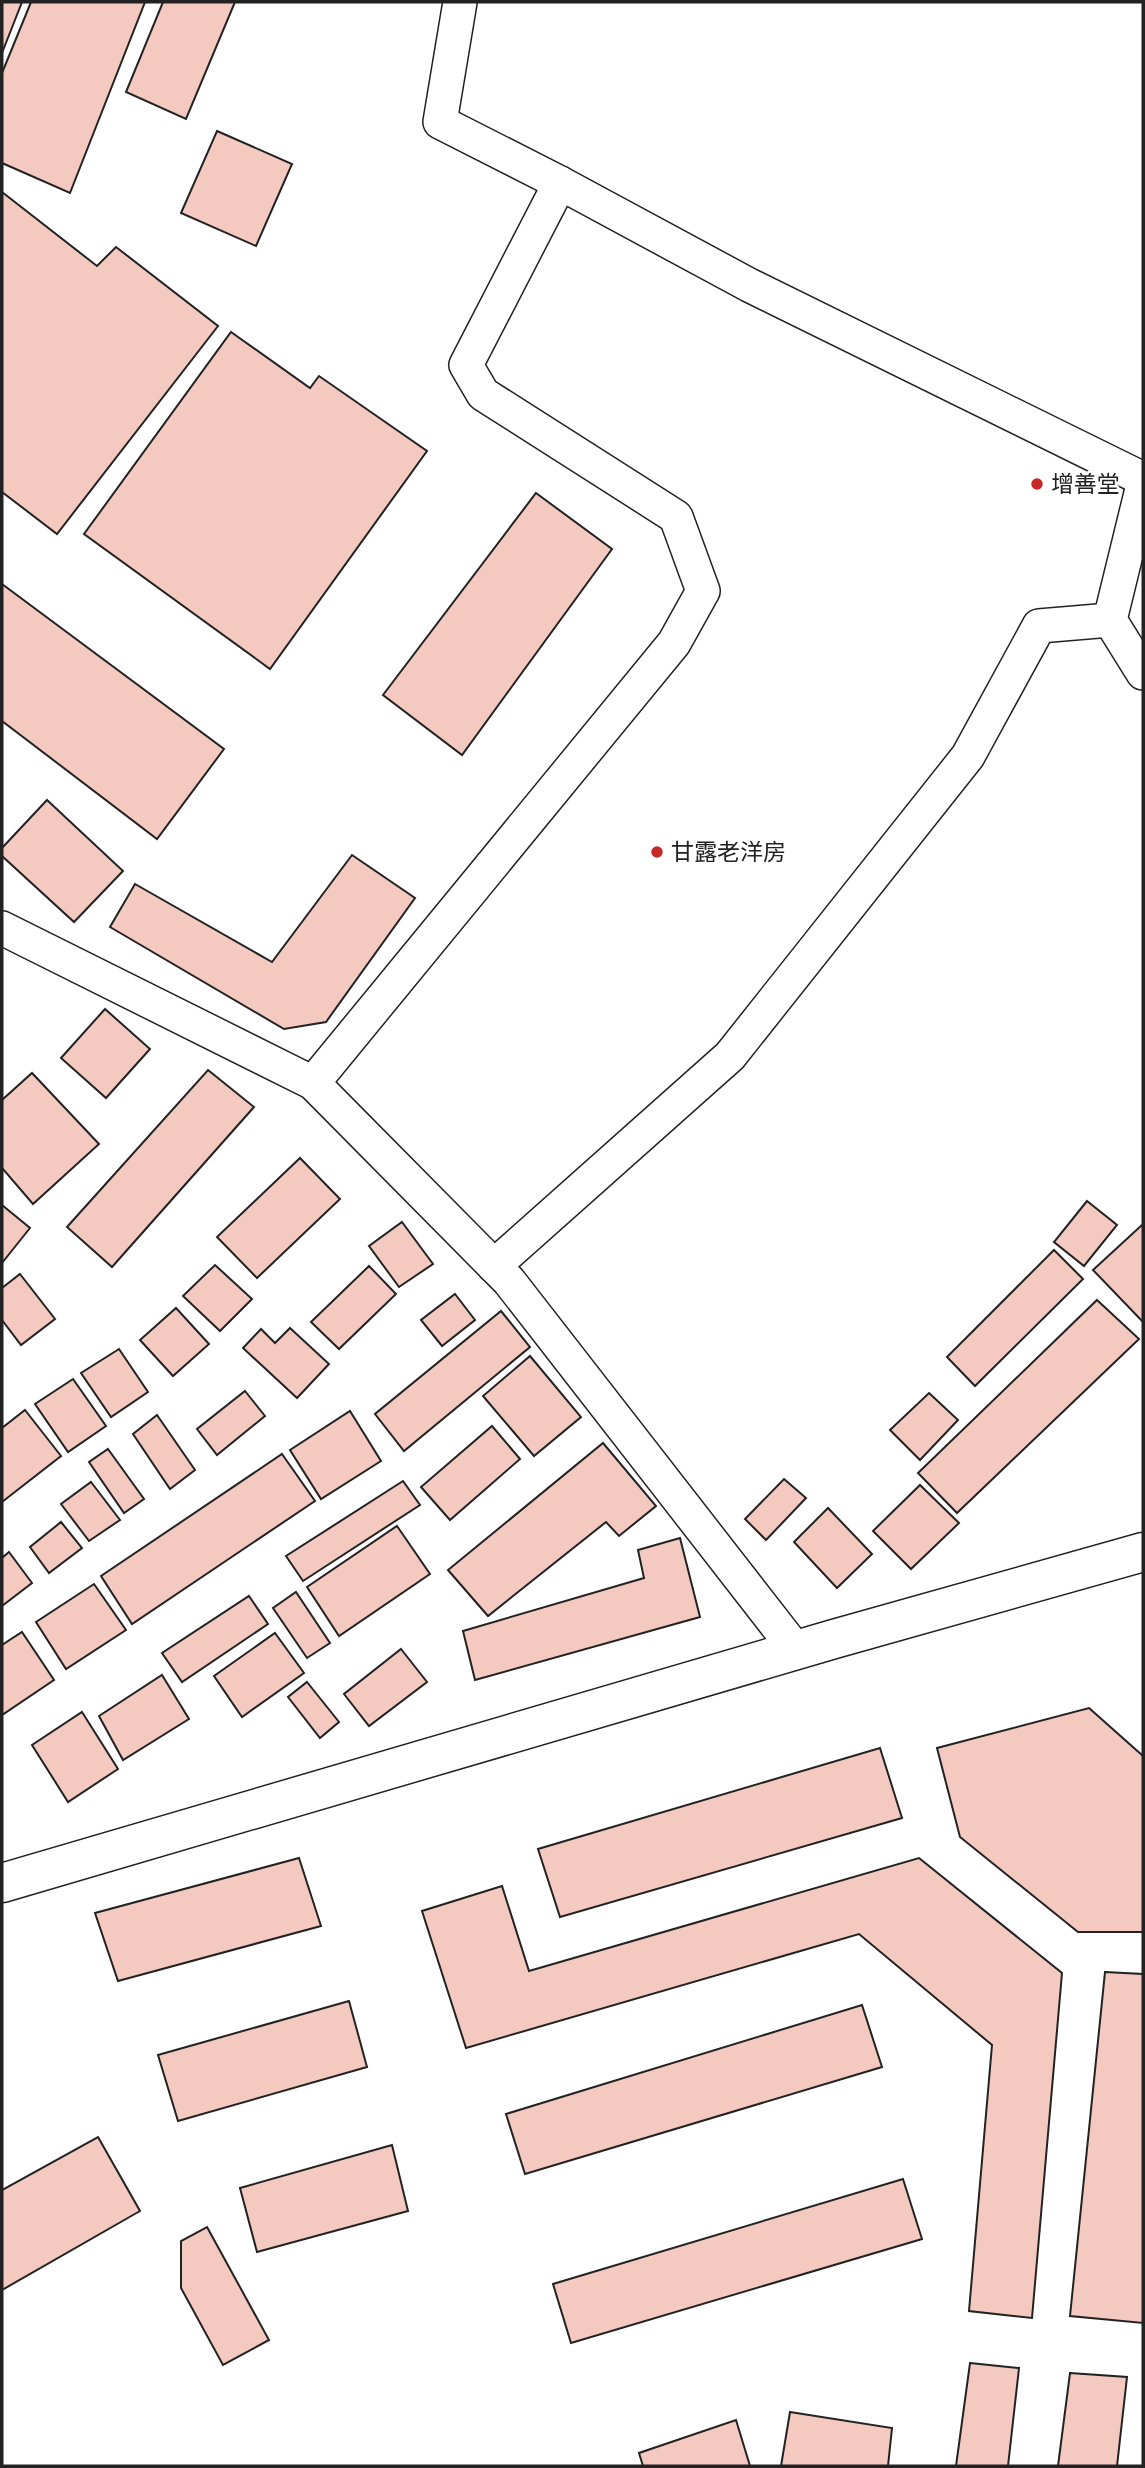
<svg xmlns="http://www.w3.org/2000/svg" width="1145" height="2468" font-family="'Source Sans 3','Noto Sans SC',sans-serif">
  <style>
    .building { fill: #f3c9c0; stroke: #222; stroke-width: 2 }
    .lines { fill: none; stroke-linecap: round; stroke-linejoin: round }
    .minor-casing { stroke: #222; stroke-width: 36 }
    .tertiary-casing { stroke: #222; stroke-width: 41 }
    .minor { stroke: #fff; stroke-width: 33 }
    .tertiary { stroke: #fff; stroke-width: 38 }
    .poi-dot { fill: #c62828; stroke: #fff; stroke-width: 2.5 }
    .labels { text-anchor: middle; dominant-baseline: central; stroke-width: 5; stroke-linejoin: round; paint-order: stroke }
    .poi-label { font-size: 23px; fill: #222; stroke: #fff; text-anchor: start }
  </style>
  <rect width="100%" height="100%" fill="#fff"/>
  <g class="building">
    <path d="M2,2H22L2,53Z"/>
    <path d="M31,2H145L70,193L2,163V73Z"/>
    <path d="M163,2H235L186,119L126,92Z"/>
    <path d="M217,131L292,164L256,246L181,213Z"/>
    <path d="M2,192L97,266L116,247L218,326L57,534L2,492Z"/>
    <path d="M231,332L310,388L319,376L427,451L270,669L84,534Z"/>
    <path d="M536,493L612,549L462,755L383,695Z"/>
    <path d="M2,584L224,749L157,839L2,721Z"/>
    <path d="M47,800L123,871L74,922L2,856V848Z"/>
    <path d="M352,855L415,898L326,1022L284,1029L110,927L135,884L272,962Z"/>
    <path d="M105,1009L150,1049L106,1098L61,1058Z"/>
    <path d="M208,1070L254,1107L112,1267L67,1227Z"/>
    <path d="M32,1073L99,1144L33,1204L2,1168V1100Z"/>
    <path d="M300,1158L340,1199L257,1278L217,1237Z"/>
    <path d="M1087,1201L1117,1225L1084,1266L1054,1242Z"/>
    <path d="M2,1205L30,1228L2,1263Z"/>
    <path d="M402,1222L433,1264L399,1287L369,1246Z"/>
    <path d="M1143,1224V1322L1093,1270Z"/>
    <path d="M1054,1250L1083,1279L975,1386L947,1357Z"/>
    <path d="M215,1265L252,1299L220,1331L183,1296Z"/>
    <path d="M369,1266L396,1294L339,1349L311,1322Z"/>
    <path d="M20,1274L55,1319L21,1345L2,1320V1288Z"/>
    <path d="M455,1294L475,1320L442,1346L421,1320Z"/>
    <path d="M1097,1300L1139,1339L957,1513L918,1473Z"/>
    <path d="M176,1308L209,1344L173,1376L140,1340Z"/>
    <path d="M501,1311L530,1347L404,1451L375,1414Z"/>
    <path d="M290,1328L329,1364L297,1398L243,1348L261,1329L275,1343Z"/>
    <path d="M119,1349L148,1392L111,1417L81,1373Z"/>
    <path d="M530,1356L581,1417L534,1456L483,1396Z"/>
    <path d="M73,1379L106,1426L68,1452L35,1404Z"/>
    <path d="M245,1391L265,1416L217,1455L197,1429Z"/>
    <path d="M929,1393L958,1420L920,1460L890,1430Z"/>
    <path d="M25,1410L61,1456L2,1502V1428Z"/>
    <path d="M350,1411L381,1461L321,1499L290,1450Z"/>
    <path d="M157,1415L195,1470L170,1489L133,1434Z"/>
    <path d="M492,1426L520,1459L450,1520L421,1487Z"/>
    <path d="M603,1443L656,1506L619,1536L606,1522L488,1616L448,1570Z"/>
    <path d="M108,1449L144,1499L124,1513L89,1462Z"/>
    <path d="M282,1454L315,1501L132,1624L101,1576Z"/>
    <path d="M784,1479L806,1498L766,1540L745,1519Z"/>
    <path d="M403,1481L420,1505L303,1581L286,1556Z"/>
    <path d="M91,1482L120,1520L89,1541L61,1504Z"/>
    <path d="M920,1485L959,1523L911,1569L873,1531Z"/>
    <path d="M828,1508L872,1554L837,1588L794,1542Z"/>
    <path d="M61,1522L82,1548L49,1573L30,1547Z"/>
    <path d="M397,1526L430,1574L339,1636L307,1587Z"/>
    <path d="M680,1538L700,1617L475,1680L463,1631L644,1578L638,1550Z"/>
    <path d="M9,1552L32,1583L2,1606V1558Z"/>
    <path d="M94,1584L126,1630L66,1669L36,1622Z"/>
    <path d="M296,1592L330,1643L307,1658L273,1608Z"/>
    <path d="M249,1596L268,1624L182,1682L162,1653Z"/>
    <path d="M22,1632L54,1680L2,1715V1645Z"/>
    <path d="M275,1633L304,1673L242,1717L214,1676Z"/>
    <path d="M401,1649L427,1682L369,1726L344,1694Z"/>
    <path d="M162,1675L189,1719L123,1760L99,1716Z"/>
    <path d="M307,1682L339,1722L320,1738L288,1697Z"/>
    <path d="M1089,1708L1143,1756V1932H1078L960,1837L937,1748Z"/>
    <path d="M82,1712L118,1769L68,1802L32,1745Z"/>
    <path d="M880,1748L902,1818L560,1917L538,1849Z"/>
    <path d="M299,1858L321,1926L118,1981L95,1913Z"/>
    <path d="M919,1858L1062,1973L1032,2318L969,2311L992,2045L859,1934L466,2048L422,1911L502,1886L529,1971Z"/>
    <path d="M1105,1972L1143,1974V2323L1070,2316Z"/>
    <path d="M349,2001L367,2067L178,2121L158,2055Z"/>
    <path d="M862,2005L882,2067L525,2174L506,2114Z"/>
    <path d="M98,2137L140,2211L2,2290V2190Z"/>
    <path d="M392,2145L408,2211L257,2252L240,2188Z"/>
    <path d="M903,2179L922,2239L571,2343L553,2284Z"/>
    <path d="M207,2227L269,2340L223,2365L181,2288V2241Z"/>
    <path d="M970,2363L1019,2368L1008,2466H956Z"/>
    <path d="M1070,2373L1127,2377L1117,2466H1058Z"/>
    <path d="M790,2412L892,2428L888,2466H781Z"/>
    <path d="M736,2420L750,2466H643L639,2453Z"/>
  </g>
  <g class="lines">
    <defs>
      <g id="minor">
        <path d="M460,2L440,122L560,183L749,285L1143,479"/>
        <path d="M1143,485L1110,620L1143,673"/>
        <path d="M2,928L313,1083L509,1281L796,1650"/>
        <path d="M313,1083L674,643L703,591L676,517L483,394L466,365L560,183"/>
        <path d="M494,1266L730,1056L968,756L1039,626L1110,620"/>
      </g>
      <path id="tertiary" d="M2,1883L834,1639L1143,1552"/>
    </defs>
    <use href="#minor" class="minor-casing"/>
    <use href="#tertiary" class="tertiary-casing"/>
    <use href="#minor" class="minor"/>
    <use href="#tertiary" class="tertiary"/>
  </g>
  <g class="poi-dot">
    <circle cx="1037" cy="484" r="7"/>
    <circle cx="657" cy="852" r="7"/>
  </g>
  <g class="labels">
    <g class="poi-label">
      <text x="1051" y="484">增善堂</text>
      <text x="671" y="852">甘露老洋房</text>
    </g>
  </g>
  <rect width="1145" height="2468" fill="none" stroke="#222222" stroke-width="7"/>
</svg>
